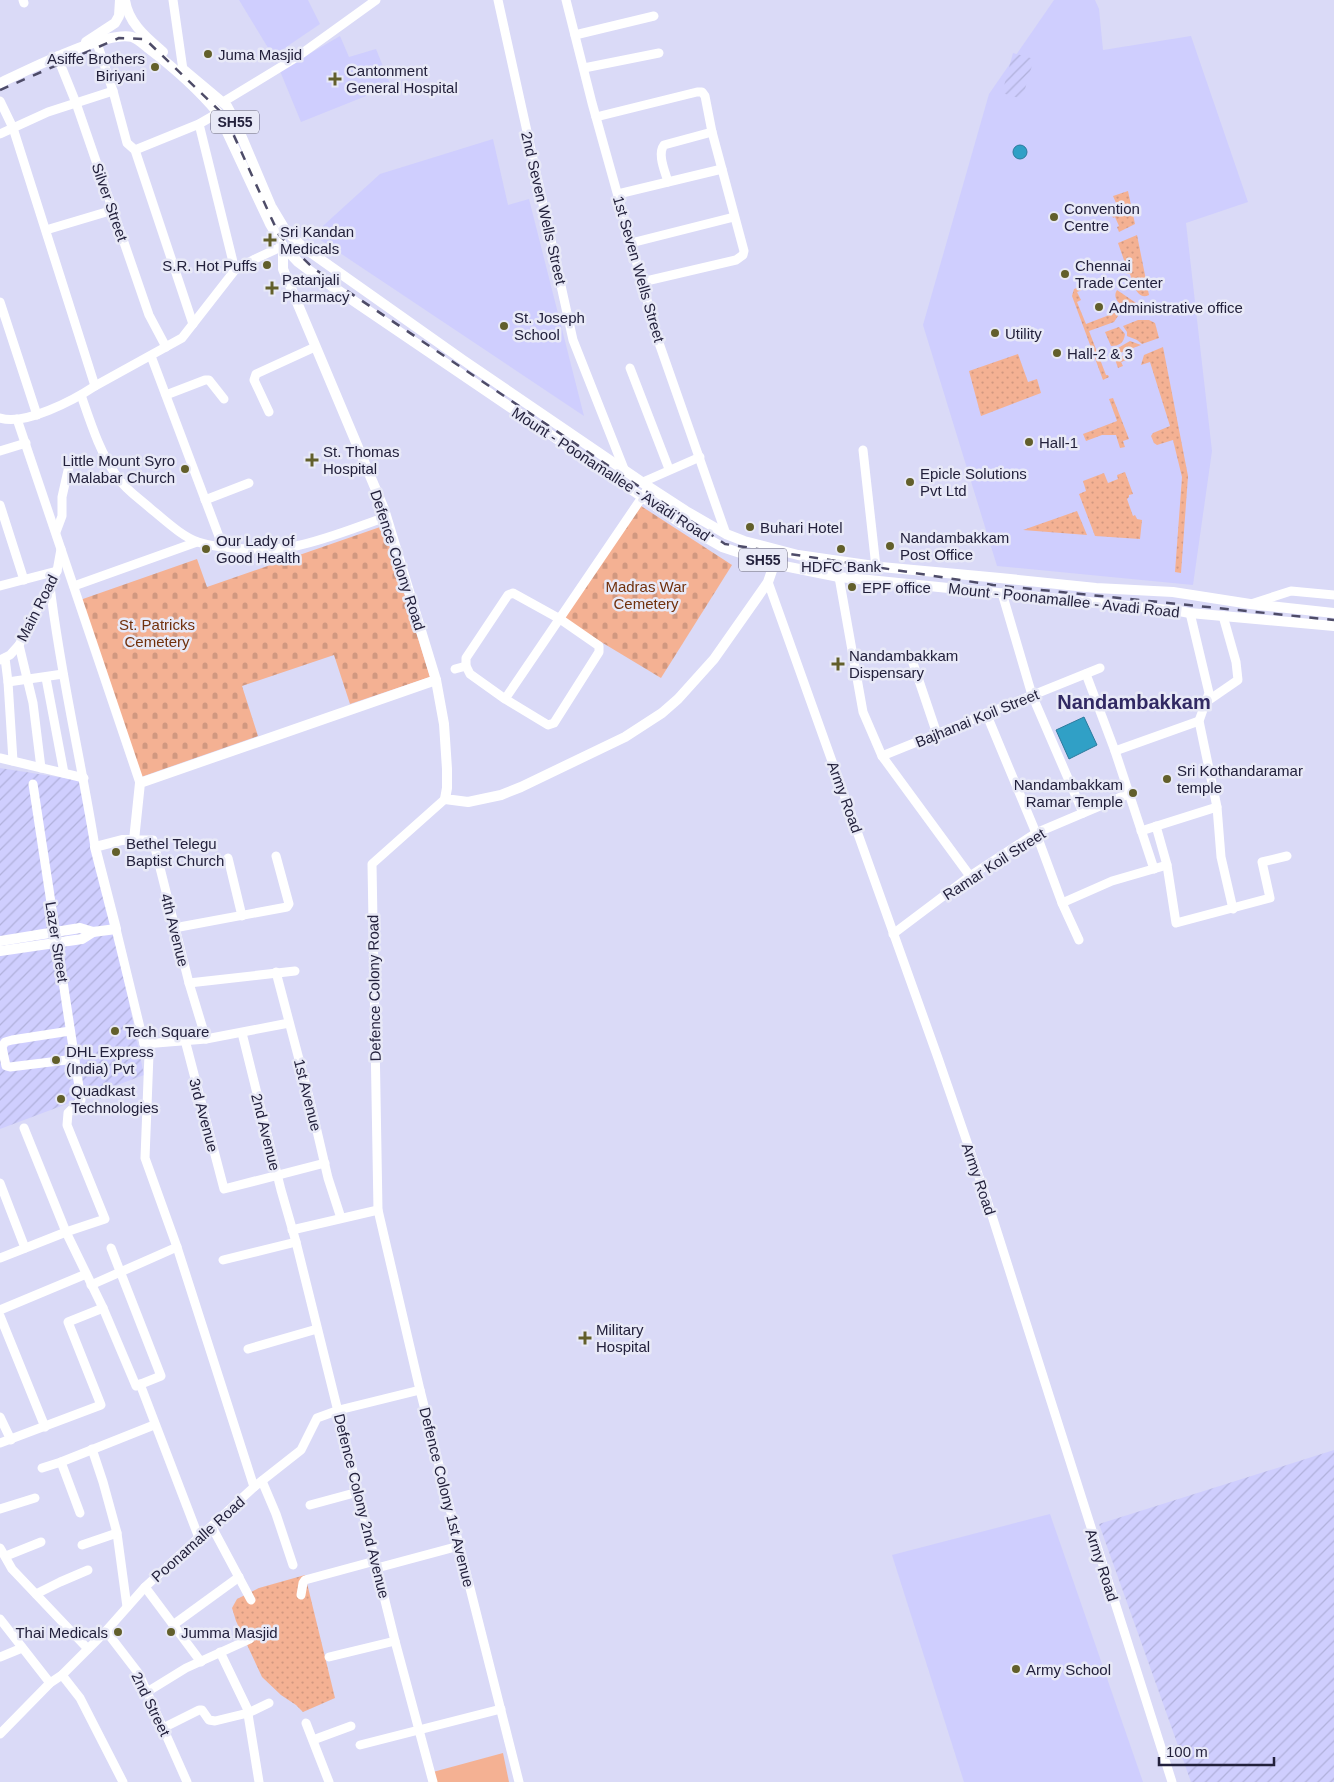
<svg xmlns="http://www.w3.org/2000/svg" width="1334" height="1782" font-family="Arial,sans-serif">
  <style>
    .built { fill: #cfcefe }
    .industrial { fill: url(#industrial-furrows) }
    .grass { fill: url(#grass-dots) }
    .cemetery { fill: url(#cemetery-stones) }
    .park { fill: #f4b193 }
    .water { fill: #30a0c6; stroke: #2c7a9d }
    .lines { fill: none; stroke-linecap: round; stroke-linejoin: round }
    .minor { stroke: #fff; stroke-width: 9 }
    .major { stroke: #fff; stroke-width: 10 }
    .rail { stroke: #4e4c68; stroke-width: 2.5; stroke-dasharray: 9 9; stroke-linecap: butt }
    .poi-dot { fill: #625f2b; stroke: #e8e9f7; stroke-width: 2 }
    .labels { text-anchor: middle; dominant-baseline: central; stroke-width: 5; stroke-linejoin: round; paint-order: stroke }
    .shield { fill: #e8e9f7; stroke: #5e5d74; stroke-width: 1 }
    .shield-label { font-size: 14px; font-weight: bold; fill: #23213c }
    .poi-label { font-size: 15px; fill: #23213c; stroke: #e8e9f7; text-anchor: start }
    .street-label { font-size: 15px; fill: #23213c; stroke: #e8e9f7 }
    .park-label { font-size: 15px; fill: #70300c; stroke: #e8e9f7 }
    .district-label { font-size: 20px; font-weight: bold; fill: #312963; stroke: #e8e9f7 }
  </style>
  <defs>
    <pattern id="industrial-furrows" width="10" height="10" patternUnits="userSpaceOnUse" patternTransform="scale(1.25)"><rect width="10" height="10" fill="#cfcefe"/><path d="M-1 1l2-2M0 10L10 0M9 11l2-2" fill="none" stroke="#b1b1db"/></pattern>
    <pattern id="grass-dots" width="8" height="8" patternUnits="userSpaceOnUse" patternTransform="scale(1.25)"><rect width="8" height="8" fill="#f4b193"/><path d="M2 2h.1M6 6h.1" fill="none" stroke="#d19880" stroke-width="1.8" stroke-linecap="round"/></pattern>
    <pattern id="cemetery-stones" width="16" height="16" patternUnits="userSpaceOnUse" patternTransform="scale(1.25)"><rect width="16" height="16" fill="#f4b193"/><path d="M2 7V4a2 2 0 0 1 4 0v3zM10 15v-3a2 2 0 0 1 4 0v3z" fill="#d19880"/></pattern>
  </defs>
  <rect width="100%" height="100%" fill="#dadaf7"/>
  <g class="built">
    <path d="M239,0H308L320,24L273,56Z"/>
    <path d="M1054,0H1095L1099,9L1103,50L1191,36L1248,202L1186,223L1212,451L1193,585L997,566L923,325L989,94Z"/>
    <path d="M340,36L349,57L376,49L391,86L301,122L280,71Z"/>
    <path d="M493,139L508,205L529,199L584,416L313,235L380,174Z"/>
    <path d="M1050,1514L1143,1782H964L892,1555Z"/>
  </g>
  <g class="industrial">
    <path d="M1013,53L1034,59L1022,99L1002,93Z"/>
    <path d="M0,768L83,781L144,1075L0,1129Z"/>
    <path d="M1334,1450V1782H1191L1099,1524Z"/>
  </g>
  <g class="grass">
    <path d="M1128,191L1135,224L1119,232L1117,227L1119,226L1115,217L1113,218L1112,215L1120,212L1113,196Z"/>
    <path d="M1137,235L1149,295C1137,301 1133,283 1130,274H1127L1126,270L1120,268L1109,273L1108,271L1125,263L1118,243Z"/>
    <path d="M1088,284L1089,287L1077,292L1081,300L1077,302L1086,324L1117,312L1118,316L1114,322L1089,331L1106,375H1108L1109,377L1103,380L1072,296L1074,289Z"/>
    <path d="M1117,290L1142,307V309L1137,312C1127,310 1110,301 1117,290Z"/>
    <path d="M1138,320H1149L1155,323L1159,338L1142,344L1137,340L1127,336V332L1123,326Z"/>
    <path d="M1119,327L1125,334C1124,343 1119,346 1111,346L1105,332Z"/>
    <path d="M1130,341L1141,345L1120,353L1112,350L1111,348H1118Z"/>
    <path d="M1163,347L1188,476L1181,573L1175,572L1182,477L1173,440L1157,445L1154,443L1151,436L1153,433L1170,426L1150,362L1141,365L1144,355Z"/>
    <path d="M1132,352L1129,359L1121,362L1123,366L1118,368L1115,359Z"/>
    <path d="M1018,354L1028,382L1037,379L1041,393L981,416L969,371Z"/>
    <path d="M1113,398L1129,439L1123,441L1125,447L1120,448L1116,435H1102L1086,441L1083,434L1117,421L1109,399Z"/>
    <path d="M1125,472L1133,494L1129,495V497L1127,499L1133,516L1135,515L1137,519L1142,520L1140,539L1095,536L1079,494L1086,491L1083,481L1104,473L1108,483L1118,479L1117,475Z"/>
    <path d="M1077,511L1087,535L1023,530Z"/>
    <path d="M305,1575L335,1698L303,1712L296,1705L281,1695L262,1677L236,1621L232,1608L237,1599L259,1588Z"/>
  </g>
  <g class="cemetery">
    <path d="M638,504L732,565L661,678L563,619Z"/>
    <path d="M383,526L430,677L350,704L334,655L242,686L258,736L141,777L80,600L197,559L207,587Z"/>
  </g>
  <path class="park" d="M503,1753L509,1782H436L433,1772Z"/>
  <g class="water">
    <circle cx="1020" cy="152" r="7"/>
    <path d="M1084,717L1097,745L1069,759L1056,730Z"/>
  </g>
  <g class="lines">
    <g class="minor">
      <path d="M23,0L24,3"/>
      <path d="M173,0L183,70"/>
      <path d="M498,0L573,340L624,469"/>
      <path d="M566,0L592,103L659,343L726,534"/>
      <path d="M575,35L654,16"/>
      <path d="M95,37L113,91L127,143L135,150L193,324"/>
      <path d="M57,56L76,103L149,315L166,347"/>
      <path d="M584,68L659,53"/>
      <path d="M0,101L13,128L95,386"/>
      <path d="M223,102L297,57L376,0"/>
      <path d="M596,117L697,92H702L705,96L712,132L744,251L743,255L736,260L642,282"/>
      <path d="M199,124L235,270"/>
      <path d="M0,134L48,112L113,91"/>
      <path d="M135,150L199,124L218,113"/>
      <path d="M668,182C665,171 657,154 664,145L712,132"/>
      <path d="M618,194L722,169"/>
      <path d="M46,230L113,210"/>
      <path d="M631,243L734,217"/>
      <path d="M0,302L37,415"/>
      <path d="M151,356L223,547"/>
      <path d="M630,368L669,469"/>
      <path d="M81,395C91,424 100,453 118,478C126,490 140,499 151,509C165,520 181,536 198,542C222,550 271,551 296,546C326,540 357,527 386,517"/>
      <path d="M166,395L205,380H209L224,399"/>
      <path d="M269,412L254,380L256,374L315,347"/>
      <path d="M0,418C25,426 74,400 95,386L182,338L235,270L255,259L283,246"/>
      <path d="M17,419L140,783"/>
      <path d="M863,450L876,567"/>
      <path d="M0,451L26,443"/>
      <path d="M643,482L700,457"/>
      <path d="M205,500L249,483"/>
      <path d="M0,505L24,580"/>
      <path d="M56,532L62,516V497L69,466"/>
      <path d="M839,577L863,712L882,756L970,876"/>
      <path d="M768,582L938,1058L987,1200L1172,1782"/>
      <path d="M0,586L57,571"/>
      <path d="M50,586C60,673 81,759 95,847"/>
      <path d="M74,586L197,542"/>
      <path d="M1002,593L1032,695L1083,813"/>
      <path d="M1251,604L1291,591L1334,595"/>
      <path d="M1190,613L1209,693L1199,721L1217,807L1221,857L1233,909"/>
      <path d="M19,645L33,703L41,768"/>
      <path d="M911,657L937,734"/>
      <path d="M5,658L8,682L13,761"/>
      <path d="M0,660L10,655L19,645L57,571L61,549"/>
      <path d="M455,669L466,666"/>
      <path d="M1086,674L1115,751L1154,869"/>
      <path d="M46,678L64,773"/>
      <path d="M8,682L63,674"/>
      <path d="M505,699L470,674L466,666V658L508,595L513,593L560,619L599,646V652L554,723L548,725L505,699L649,487"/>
      <path d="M1206,702L1238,680L1236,662L1223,616"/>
      <path d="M986,713L1036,833L1062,903L1079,940"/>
      <path d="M1115,751L1199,721"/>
      <path d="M882,756L1100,668"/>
      <path d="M0,758L84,778"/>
      <path d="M445,799L372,864L378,1210L420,1390L519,1782"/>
      <path d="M1156,826L1167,865L1176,923L1270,898L1262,862L1287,856"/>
      <path d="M1141,831L1217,807"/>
      <path d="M134,840H153L189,983L206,1039"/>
      <path d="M228,858L242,916"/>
      <path d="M1062,903L1112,881L1167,865"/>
      <path d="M174,928L287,907L289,904L276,856"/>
      <path d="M116,929L144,1044L149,1054L145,1158L177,1247L254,1487"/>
      <path d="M893,934L970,876L1036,833L1128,794"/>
      <path d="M276,972L310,1101L328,1178L341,1218"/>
      <path d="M189,983L295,971"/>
      <path d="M70,1031L12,1040L5,1042L2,1047L6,1066L10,1067L75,1059"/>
      <path d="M242,1033L281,1190L296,1242L395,1641L433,1782"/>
      <path d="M185,1040L224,1189L325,1163"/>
      <path d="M144,1044L206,1039L289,1023"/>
      <path d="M24,1128L66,1232L103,1308L136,1386L161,1376L111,1248"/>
      <path d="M0,1183L25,1248"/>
      <path d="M292,1230L378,1210"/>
      <path d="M0,1258L66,1232L105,1219L67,1125L68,1113L81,1100L33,784"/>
      <path d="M223,1260L296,1242"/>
      <path d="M91,1285L177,1247"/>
      <path d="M0,1310L86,1274"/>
      <path d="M0,1316L45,1427"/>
      <path d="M248,1349L317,1329"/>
      <path d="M140,1384L199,1538"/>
      <path d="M0,1417L11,1440"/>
      <path d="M0,1443L101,1405L68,1322L103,1308"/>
      <path d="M92,1449L103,1482L117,1533L127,1607"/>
      <path d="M42,1468L61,1462"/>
      <path d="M262,1481L276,1514L293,1565"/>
      <path d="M310,1505L358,1492"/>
      <path d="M0,1509L35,1498"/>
      <path d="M80,1513L61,1462L154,1425"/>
      <path d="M212,1527L251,1600"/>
      <path d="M82,1545L117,1533"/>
      <path d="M0,1548L12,1569L88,1649"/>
      <path d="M6,1556L41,1542"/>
      <path d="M377,1568L459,1546"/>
      <path d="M145,1587L201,1662"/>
      <path d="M36,1594L60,1582L88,1570"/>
      <path d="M301,1595L303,1583L305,1580L375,1561"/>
      <path d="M0,1619L50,1683"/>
      <path d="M173,1625L239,1577"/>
      <path d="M106,1631L139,1674L187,1782"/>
      <path d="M220,1652L247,1708L259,1782"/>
      <path d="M0,1657L22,1648"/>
      <path d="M329,1657L395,1641"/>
      <path d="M62,1675L80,1698L123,1782"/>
      <path d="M147,1692L186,1668L250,1639"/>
      <path d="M306,1723L329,1782"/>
      <path d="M163,1728L199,1710H202L209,1720L215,1721L248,1713L269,1703"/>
      <path d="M0,1734L50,1683L62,1675L106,1631L145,1587L254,1487L301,1450L317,1418L339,1410L420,1390"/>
      <path d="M313,1740L351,1726"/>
      <path d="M360,1745L501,1709"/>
    </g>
    <g class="major">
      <path d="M125,0C128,23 147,38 163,52"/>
      <path d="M86,42L115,23L119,16L120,0"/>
      <path d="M184,70L227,106L235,121L271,206L286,231L303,247L463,360L649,487L686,511L726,534L744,541L798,555L881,567L1000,578L1096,588L1173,592L1250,604L1334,613"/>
      <path d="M0,83C25,71 107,30 132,37C138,39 143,44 148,48C173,67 198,89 218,113L270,224L283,246L298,262L314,274L682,524L722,547L774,564L839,577L1179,611L1190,613L1334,626"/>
      <path d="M283,246V269L384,509L436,680L444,724L447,769V788L445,799L468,802L501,795L521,787L625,737L662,713L678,699L714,659L768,582L776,559"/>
      <path d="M0,941L80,928L93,932L116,929L95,847L122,840H134L140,783L436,680"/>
      <path d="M0,951L82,939L93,932"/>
    </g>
    <path class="rail" d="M0,90L119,38L145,39L225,116L279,235L313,268L725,544L993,585L1334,620"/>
  </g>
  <g class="poi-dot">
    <circle cx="208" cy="54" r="5"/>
    <circle cx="155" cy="67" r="5"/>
    <path d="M332.5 71.5h5v5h5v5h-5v5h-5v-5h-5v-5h5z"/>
    <circle cx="1054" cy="217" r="5"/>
    <path d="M267.5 232.5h5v5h5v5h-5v5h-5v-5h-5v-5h5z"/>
    <circle cx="267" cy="265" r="5"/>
    <circle cx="1065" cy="274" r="5"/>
    <path d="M269.5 280.5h5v5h5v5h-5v5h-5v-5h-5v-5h5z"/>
    <circle cx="1099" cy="307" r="5"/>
    <circle cx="504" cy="326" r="5"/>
    <circle cx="995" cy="333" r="5"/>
    <circle cx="1057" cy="353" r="5"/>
    <circle cx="1029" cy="442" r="5"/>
    <path d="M309.5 452.5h5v5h5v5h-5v5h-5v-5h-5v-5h5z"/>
    <circle cx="185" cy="469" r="5"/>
    <circle cx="910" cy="482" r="5"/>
    <circle cx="750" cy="527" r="5"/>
    <circle cx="890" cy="546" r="5"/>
    <circle cx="206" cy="549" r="5"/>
    <circle cx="841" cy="549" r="5"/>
    <circle cx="852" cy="587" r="5"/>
    <path d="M835.5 656.5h5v5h5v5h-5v5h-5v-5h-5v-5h5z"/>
    <circle cx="1167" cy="779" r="5"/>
    <circle cx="1133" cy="793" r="5"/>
    <circle cx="116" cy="852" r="5"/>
    <circle cx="115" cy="1031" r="5"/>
    <circle cx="56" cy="1060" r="5"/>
    <circle cx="61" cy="1099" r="5"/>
    <path d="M582.5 1330.5h5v5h5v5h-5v5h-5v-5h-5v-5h5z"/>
    <circle cx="118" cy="1632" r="5"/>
    <circle cx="171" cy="1632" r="5"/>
    <circle cx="1016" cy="1669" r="5"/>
  </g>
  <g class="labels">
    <g class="shield">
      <rect x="211" y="110.5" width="48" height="23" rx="4"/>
      <rect x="739" y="548.5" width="48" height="23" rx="4"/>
    </g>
    <g class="shield-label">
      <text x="235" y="122">SH55</text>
      <text x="763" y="560">SH55</text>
    </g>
    <g class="poi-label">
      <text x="218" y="54">Juma Masjid</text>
      <text x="145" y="58" text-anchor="end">Asiffe Brothers<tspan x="145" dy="17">Biriyani</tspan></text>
      <text x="346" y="70">Cantonment<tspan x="346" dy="17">General Hospital</tspan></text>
      <text x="1064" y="208">Convention<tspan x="1064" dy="17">Centre</tspan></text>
      <text x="280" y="231">Sri Kandan<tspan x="280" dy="17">Medicals</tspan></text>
      <text x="257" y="265" text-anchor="end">S.R. Hot Puffs</text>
      <text x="1075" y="265">Chennai<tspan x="1075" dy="17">Trade Center</tspan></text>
      <text x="282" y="279">Patanjali<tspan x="282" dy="17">Pharmacy</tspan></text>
      <text x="1109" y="307">Administrative office</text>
      <text x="514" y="317">St. Joseph<tspan x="514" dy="17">School</tspan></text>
      <text x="1005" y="333">Utility</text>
      <text x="1067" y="353">Hall-2 &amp; 3</text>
      <text x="1039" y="442">Hall-1</text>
      <text x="323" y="451">St. Thomas<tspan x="323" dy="17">Hospital</tspan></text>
      <text x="175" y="460" text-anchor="end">Little Mount Syro<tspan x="175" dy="17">Malabar Church</tspan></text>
      <text x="920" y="473">Epicle Solutions<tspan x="920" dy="17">Pvt Ltd</tspan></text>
      <text x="760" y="527">Buhari Hotel</text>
      <text x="900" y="537">Nandambakkam<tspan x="900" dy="17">Post Office</tspan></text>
      <text x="216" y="540">Our Lady of<tspan x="216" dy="17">Good Health</tspan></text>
      <text x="841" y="566" text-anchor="middle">HDFC Bank</text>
      <text x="862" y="587">EPF office</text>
      <text x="849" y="655">Nandambakkam<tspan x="849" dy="17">Dispensary</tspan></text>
      <text x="1177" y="770">Sri Kothandaramar<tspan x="1177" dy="17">temple</tspan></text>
      <text x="1123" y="784" text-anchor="end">Nandambakkam<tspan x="1123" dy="17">Ramar Temple</tspan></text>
      <text x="126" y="843">Bethel Telegu<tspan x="126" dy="17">Baptist Church</tspan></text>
      <text x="125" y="1031">Tech Square</text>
      <text x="66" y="1051">DHL Express<tspan x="66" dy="17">(India) Pvt</tspan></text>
      <text x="71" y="1090">Quadkast<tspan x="71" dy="17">Technologies</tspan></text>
      <text x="596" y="1329">Military<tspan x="596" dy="17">Hospital</tspan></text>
      <text x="108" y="1632" text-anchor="end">Thai Medicals</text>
      <text x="181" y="1632">Jumma Masjid</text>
      <text x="1026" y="1669">Army School</text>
    </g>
    <g class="street-label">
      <text transform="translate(110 202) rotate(71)">Silver Street</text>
      <text transform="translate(544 208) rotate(77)">2nd Seven Wells Street</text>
      <text transform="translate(639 269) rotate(74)">1st Seven Wells Street</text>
      <text transform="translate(611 474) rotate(33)">Mount - Poonamallee - Avadi Road</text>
      <text transform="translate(398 560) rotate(72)">Defence Colony Road</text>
      <text transform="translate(1064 600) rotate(6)">Mount - Poonamallee - Avadi Road</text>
      <text transform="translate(37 608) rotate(-63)">Main Road</text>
      <text transform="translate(977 718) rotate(-22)">Bajhanai Koil Street</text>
      <text transform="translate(845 797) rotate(70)">Army Road</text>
      <text transform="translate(994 864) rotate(-33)">Ramar Koil Street</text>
      <text transform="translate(175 930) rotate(76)">4th Avenue</text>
      <text transform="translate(57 942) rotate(81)">Lazer Street</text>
      <text transform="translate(374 988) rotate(-91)">Defence Colony Road</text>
      <text transform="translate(308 1095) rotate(76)">1st Avenue</text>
      <text transform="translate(204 1115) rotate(75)">3rd Avenue</text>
      <text transform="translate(266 1132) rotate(76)">2nd Avenue</text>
      <text transform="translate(979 1179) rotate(71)">Army Road</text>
      <text transform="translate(447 1497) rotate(76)">Defence Colony 1st Avenue</text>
      <text transform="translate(362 1506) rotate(76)">Defence Colony 2nd Avenue</text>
      <text transform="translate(198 1539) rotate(-42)">Poonamalle Road</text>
      <text transform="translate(1102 1565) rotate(72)">Army Road</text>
      <text transform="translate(151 1704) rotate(64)">2nd Street</text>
    </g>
    <g class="park-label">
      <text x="646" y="586">Madras War<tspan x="646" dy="17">Cemetery</tspan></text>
      <text x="157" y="624">St. Patricks<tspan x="157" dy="17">Cemetery</tspan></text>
    </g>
    <g class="district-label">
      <text x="1134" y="702">Nandambakkam</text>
    </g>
  </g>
  <path d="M1159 1757v8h115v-8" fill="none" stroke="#23213c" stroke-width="2.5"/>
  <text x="1166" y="1757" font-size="15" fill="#23213c" stroke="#e8e9f7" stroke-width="4" paint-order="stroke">100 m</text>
</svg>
